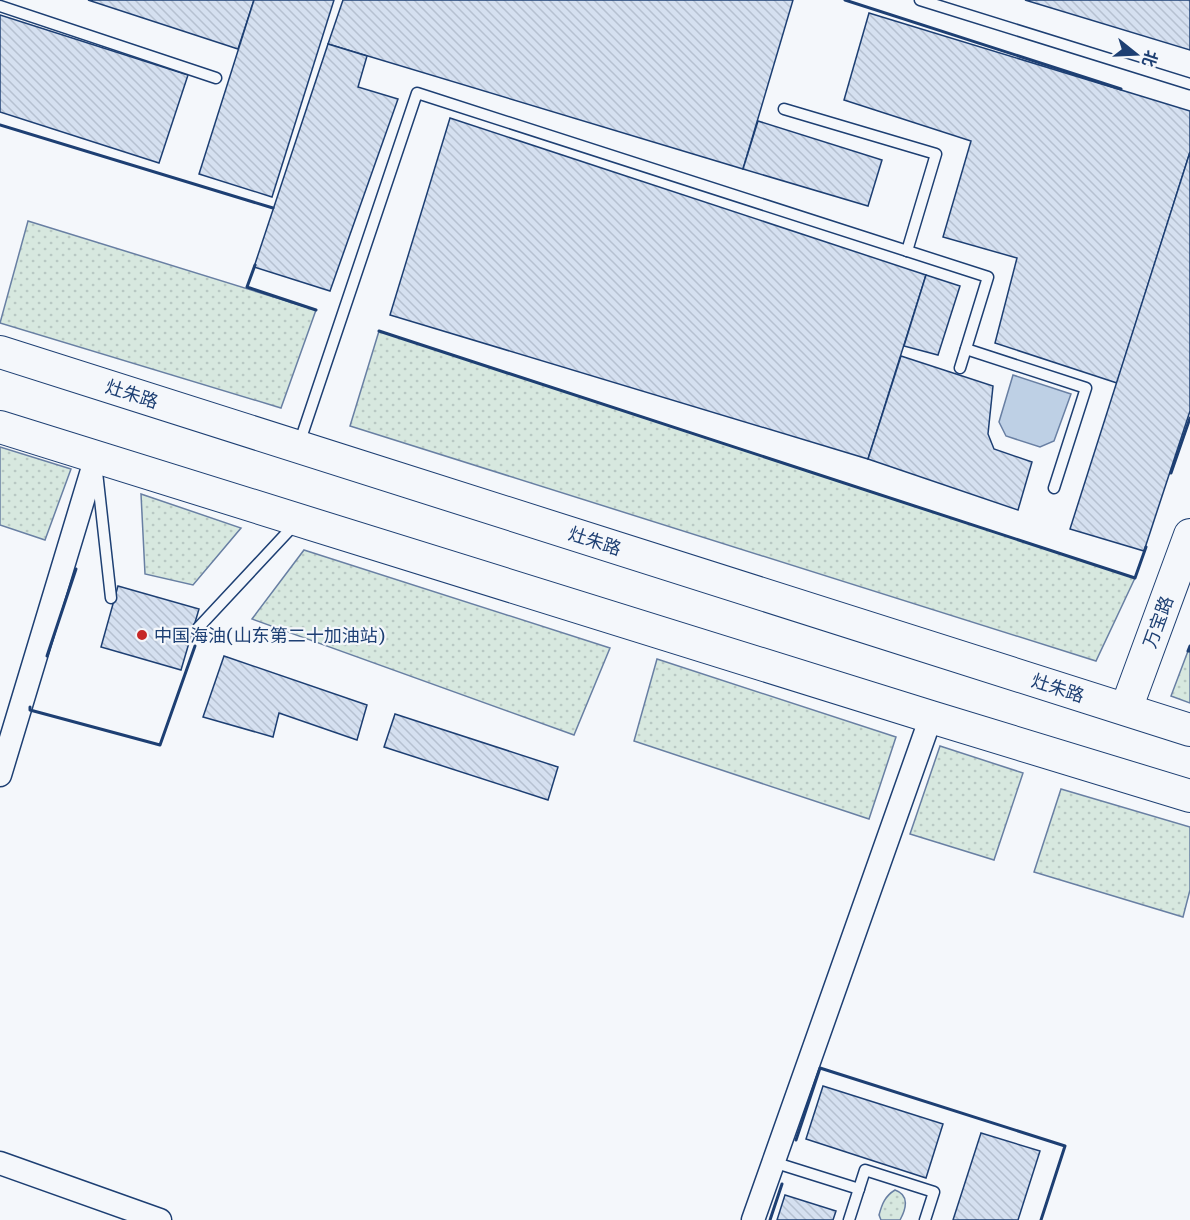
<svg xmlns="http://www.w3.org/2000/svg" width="1190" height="1220" font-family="Merriweather,'Noto Sans SC',serif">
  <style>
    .park { fill: url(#park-dots); stroke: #687fa3; stroke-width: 1.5 }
    .water { fill: #bed0e5; stroke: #687fa3; stroke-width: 1.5 }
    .building { fill: url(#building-back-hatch); stroke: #1d3f73; stroke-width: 1.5 }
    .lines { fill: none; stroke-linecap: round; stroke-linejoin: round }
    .lane-casing { stroke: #1d3f73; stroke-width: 13 }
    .street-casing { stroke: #1d3f73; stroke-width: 25 }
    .secondary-casing { stroke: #1d3f73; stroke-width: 34 }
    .lane { stroke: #f4f7fb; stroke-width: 10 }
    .street { stroke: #f4f7fb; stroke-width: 22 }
    .secondary { stroke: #f4f7fb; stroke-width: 32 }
    .wall { stroke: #1d3f73; stroke-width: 3 }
    .poi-dot { fill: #c62828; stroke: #f4f7fb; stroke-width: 2 }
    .labels { text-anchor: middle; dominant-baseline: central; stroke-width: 4.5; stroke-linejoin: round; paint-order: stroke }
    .street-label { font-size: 18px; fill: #1d3f73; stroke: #f4f7fb }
    .poi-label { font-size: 18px; fill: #1d3f73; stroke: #f4f7fb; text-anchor: start }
  </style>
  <defs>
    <pattern id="park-dots" width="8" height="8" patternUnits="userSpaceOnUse" patternTransform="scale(1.5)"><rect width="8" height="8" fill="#d7e8df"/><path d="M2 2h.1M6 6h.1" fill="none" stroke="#b8c8c3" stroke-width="1.8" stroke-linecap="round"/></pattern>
    <pattern id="building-back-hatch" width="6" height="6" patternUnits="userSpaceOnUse" patternTransform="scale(1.5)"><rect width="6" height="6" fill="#d5e0f0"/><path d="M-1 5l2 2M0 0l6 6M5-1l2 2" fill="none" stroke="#b6c1d1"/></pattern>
  </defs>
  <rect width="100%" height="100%" fill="#f4f7fb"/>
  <g class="park">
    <path d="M28,221L316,310L281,408L0,323Z"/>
    <path d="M379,331L1135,578L1096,661L350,426Z"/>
    <path d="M0,447L71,469L45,540L0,525Z"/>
    <path d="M141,494L241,528L193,585L145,574Z"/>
    <path d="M304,550L610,648L574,735L252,619Z"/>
    <path d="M1188,651H1190V703L1171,696Z"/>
    <path d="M657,659L896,737L869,819L634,741Z"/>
    <path d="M940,746L1023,773L994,860L910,834Z"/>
    <path d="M1061,789L1190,827V890L1183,917L1034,872Z"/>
    <path d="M895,1190C910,1195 906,1209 900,1220H881L879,1215C882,1204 885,1196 895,1190Z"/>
  </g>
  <path class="water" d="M1013,375L1071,394L1054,441L1040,447L1006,436L999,422Z"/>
  <g class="building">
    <path d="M88,0H254L238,49Z"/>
    <path d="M254,0H334L272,197L199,174Z"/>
    <path d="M343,0H793L743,169L328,44Z"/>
    <path d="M1025,0H1190V50Z"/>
    <path d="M869,13L1190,111V152L1117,383L995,343L1017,258L943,237L971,141L844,100Z"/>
    <path d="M0,15L188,75L159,163L0,112Z"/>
    <path d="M328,44L367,56L358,87L398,99L330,291L254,267Z"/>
    <path d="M450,118L926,275L868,459L390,315Z"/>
    <path d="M758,121L882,160L868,206L743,169Z"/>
    <path d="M1190,152V411L1144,551L1070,529Z"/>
    <path d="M926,275L960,286L938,355L904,346Z"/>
    <path d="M901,356L993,386L988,434L994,449L1032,462L1018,510L868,459Z"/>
    <path d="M118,586L199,609L181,670L101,647Z"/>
    <path d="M224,656L367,705L357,740L279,713L273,737L203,717Z"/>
    <path d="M395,714L558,767L548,800L384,747Z"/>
    <path d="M823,1086L943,1124L926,1178L806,1139Z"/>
    <path d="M981,1133L1040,1151L1018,1220H953Z"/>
    <path d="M785,1195L836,1211L833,1220H777Z"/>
  </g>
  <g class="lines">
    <defs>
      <g id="lane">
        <path d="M920,0L1190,84"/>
        <path d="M0,6L216,78"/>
        <path d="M784,109L936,154L907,251"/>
        <path d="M966,349L1086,388L1054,488"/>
        <path d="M299,444L417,93L988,277L960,368"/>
        <path d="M97,472L111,598"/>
        <path d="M198,628L296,523"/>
        <path d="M773,1162L859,1189"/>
        <path d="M849,1220L865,1170L934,1192L925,1220"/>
      </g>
      <g id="street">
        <path d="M0,775L96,457"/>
        <path d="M0,1163L160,1220"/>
        <path d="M753,1220L931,717"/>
      </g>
      <g id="secondary">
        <path d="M0,352L1190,730"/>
        <path d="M0,427L931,717L1190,796"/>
        <path d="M1126,709L1190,535"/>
      </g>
    </defs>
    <use href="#lane" class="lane-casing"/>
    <use href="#street" class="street-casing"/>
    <use href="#secondary" class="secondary-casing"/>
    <use href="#lane" class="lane"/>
    <use href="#street" class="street"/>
    <use href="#secondary" class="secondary"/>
    <g class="wall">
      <path d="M845,0L1121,89"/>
      <path d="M0,125L273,208"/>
      <path d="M255,265L247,287L316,310"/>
      <path d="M379,331L1135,578L1146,547"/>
      <path d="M1171,473L1190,418"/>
      <path d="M1190,646L1188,651H1190"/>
      <path d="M47,656L76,569"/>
      <path d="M30,707V710L160,745L195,646"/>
      <path d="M796,1140L820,1068L1065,1146L1041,1220"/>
      <path d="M770,1220L782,1184"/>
    </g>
  </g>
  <circle class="poi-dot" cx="142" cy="635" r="6"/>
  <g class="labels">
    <g class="street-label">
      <text transform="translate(132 394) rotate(18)">灶朱路</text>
      <text transform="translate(595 541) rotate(18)">灶朱路</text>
      <text transform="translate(1158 622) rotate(-70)">万宝路</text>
      <text transform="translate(1058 688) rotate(18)">灶朱路</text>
    </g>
    <g class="poi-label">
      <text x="154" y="635">中国海油(山东第二十加油站)</text>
    </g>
  </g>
  <g transform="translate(1136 54) rotate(108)" stroke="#f4f7fb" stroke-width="4.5" paint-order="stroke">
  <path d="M0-4.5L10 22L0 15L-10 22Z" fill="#1d3f73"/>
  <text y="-9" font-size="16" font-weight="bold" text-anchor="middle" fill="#1d3f73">北</text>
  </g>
</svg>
